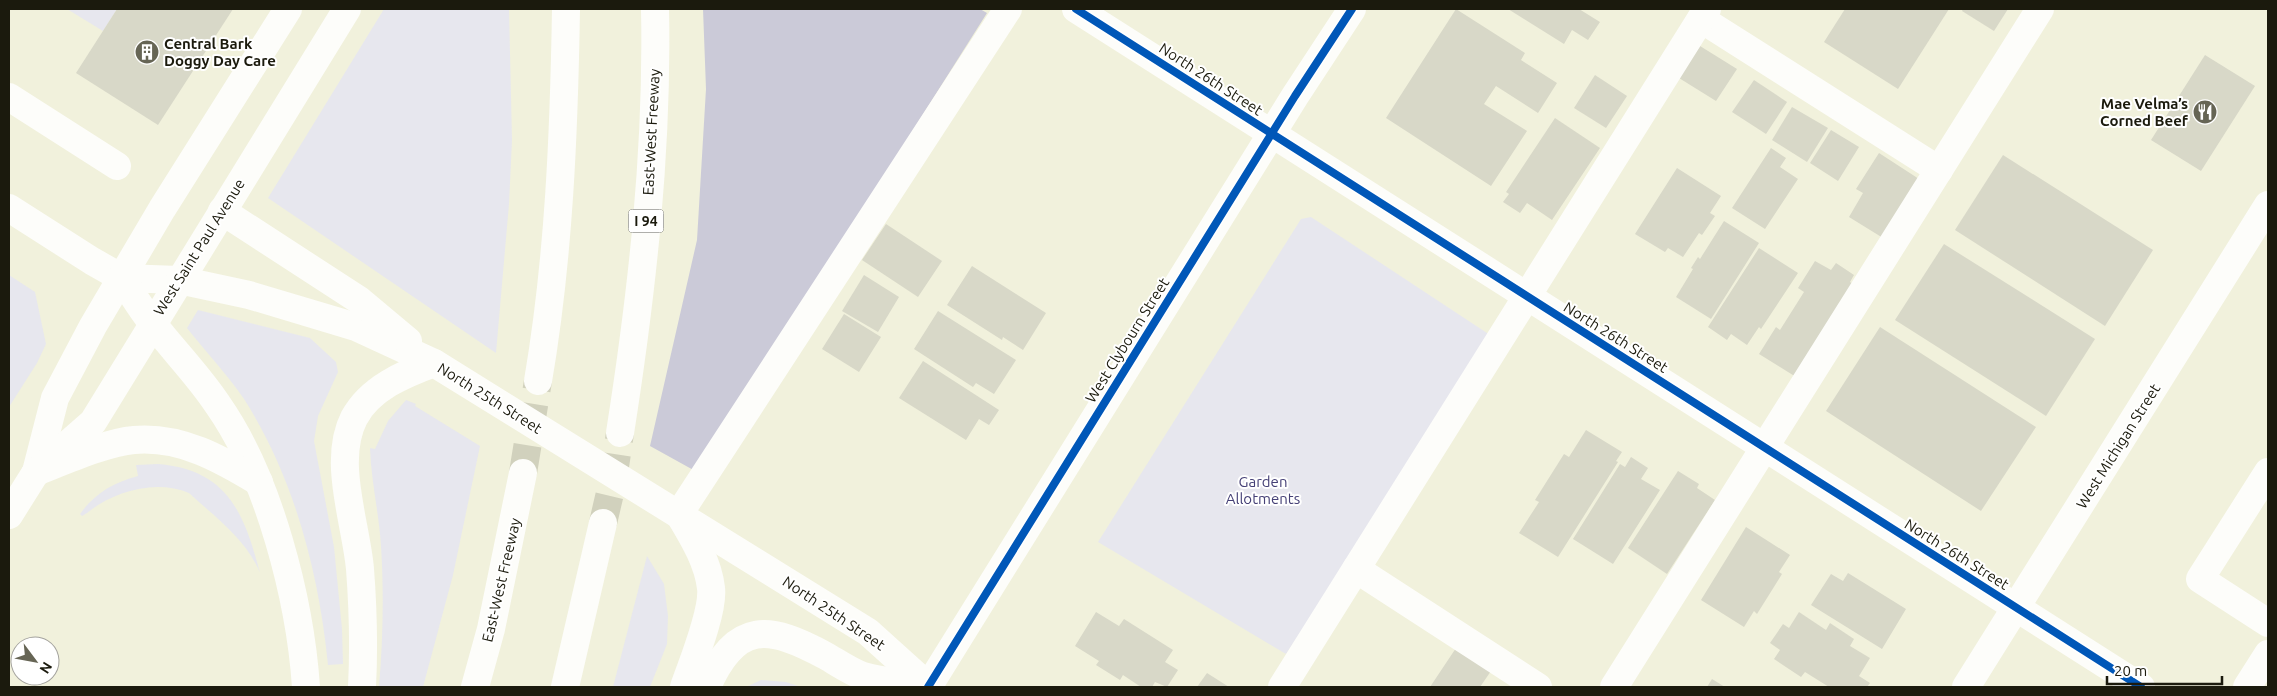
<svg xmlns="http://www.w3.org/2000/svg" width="2277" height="696" font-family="Ubuntu,sans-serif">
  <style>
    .green { fill: #e7e7ee }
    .forest { fill: #cbcad8 }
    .building { fill: #d8d8c8 }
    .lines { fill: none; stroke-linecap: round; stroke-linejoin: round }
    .highway-tunnel { stroke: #d1d1bd; stroke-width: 28; stroke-dasharray: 28 14; stroke-linecap: butt }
    .minor { stroke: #fdfdfa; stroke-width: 28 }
    .highway { stroke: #fdfdfa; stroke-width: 28 }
    .cycleway-casing { stroke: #fff; stroke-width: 11 }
    .cycleway { stroke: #0057b8; stroke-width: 8 }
    .labels { text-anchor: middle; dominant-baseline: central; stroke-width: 4; stroke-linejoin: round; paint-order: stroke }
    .shield { fill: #fff; stroke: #5f5f56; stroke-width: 1 }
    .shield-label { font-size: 14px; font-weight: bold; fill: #1b1a0d }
    .poi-label { font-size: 15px; font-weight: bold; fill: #1b1a0d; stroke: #fff; text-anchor: start }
    .street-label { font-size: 15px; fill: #1b1a0d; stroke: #fff }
    .park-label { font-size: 15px; fill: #454076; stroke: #fff }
  </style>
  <rect width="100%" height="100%" fill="#f1f1dc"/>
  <g class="green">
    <path d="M67,9H117L103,31Z"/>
    <path d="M384,9H509L512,140L509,204L496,353L268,198Z"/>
    <path d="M1311,217L1490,335L1352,556L1286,654L1098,542L1301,219Z"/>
    <path d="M9,275L35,292L46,344L37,363L9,407Z"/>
    <path d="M198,310L310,338L336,362L338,372L318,416L314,441L334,547L342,629L343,664L328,665C319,573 294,477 244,399C227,374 206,352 187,328Z"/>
    <path d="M406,400L416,404L415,406L480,446L453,575L423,687H379C383,640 384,593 381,546C379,513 371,481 370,448L375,449L388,421Z"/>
    <path d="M158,464C228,470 244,513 260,573C247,540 215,517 189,493C156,479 114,491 87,513L82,516L80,514C95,493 113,483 138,476L136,465Z"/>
    <path d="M647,556L664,584L668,616L667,644L650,687H613Z"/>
    <path d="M761,680L786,682L801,687H746Z"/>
  </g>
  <path class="forest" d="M703,9H980L987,13L697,472L650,446L697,240L706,89Z"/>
  <g class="building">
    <path d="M117,9H233L158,125L76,73Z"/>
    <path d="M1456,9L1525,53L1521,60L1557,83L1538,113L1496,86L1484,104L1527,131L1491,186L1386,118Z"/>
    <path d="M1508,9H1579L1600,22L1588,40L1572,30L1564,44Z"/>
    <path d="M1845,9H1949L1898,89L1824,42Z"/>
    <path d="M1963,9H2008L1994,31L1962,11Z"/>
    <path d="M1700,46L1737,69L1716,101L1679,78Z"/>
    <path d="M2205,55L2255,86L2201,171L2151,140Z"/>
    <path d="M1595,75L1627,96L1606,128L1574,108Z"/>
    <path d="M1754,80L1787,102L1766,134L1732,112Z"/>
    <path d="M1792,107L1828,128L1807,162L1772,140Z"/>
    <path d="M1555,118L1600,148L1552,220L1527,203L1520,213L1503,202L1509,194L1506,192Z"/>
    <path d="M1831,130L1859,147L1838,181L1810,163Z"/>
    <path d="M1771,148L1786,158L1780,167L1798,179L1765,229L1732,208Z"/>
    <path d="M1879,153L1919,179L1883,238L1849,217L1863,193L1856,189Z"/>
    <path d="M2003,155L2153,250L2105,326L1955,230Z"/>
    <path d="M1677,168L1721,196L1710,213L1715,216L1702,235L1699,233L1683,257L1668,248L1665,252L1635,234Z"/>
    <path d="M1724,221L1759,243L1711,319L1676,297L1693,269L1691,268L1698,257L1700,259Z"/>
    <path d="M886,224L942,261L918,297L862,260Z"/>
    <path d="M1944,244L2095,339L2046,416L1895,320Z"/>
    <path d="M1759,248L1798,273L1761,329L1759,327L1747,345L1731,334L1727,340L1708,327Z"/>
    <path d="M1815,261L1831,270L1836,263L1854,275L1850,282L1853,284L1796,377L1759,354L1776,327L1780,330L1804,292L1798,288Z"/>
    <path d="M972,266L1046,313L1023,350L1003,337L1002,340L947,305Z"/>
    <path d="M864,275L899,297L878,332L842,311Z"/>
    <path d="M938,311L1016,360L994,394L976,383L973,387L914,349Z"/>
    <path d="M844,314L881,337L859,372L822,349Z"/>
    <path d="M1880,327L2036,427L1981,511L1826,411Z"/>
    <path d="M923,361L999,410L989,425L979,419L966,440L899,398Z"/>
    <path d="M1586,430L1622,452L1616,461L1618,462L1558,557L1519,533L1539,502L1535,500L1564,454L1569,457Z"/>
    <path d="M1631,457L1648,468L1641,479L1660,490L1613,564L1573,539L1620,464L1625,467Z"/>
    <path d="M1678,471L1699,484L1697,488L1715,500L1667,574L1628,548Z"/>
    <path d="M1746,527L1790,555L1779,572L1782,574L1757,614L1754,611L1744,627L1701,600Z"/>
    <path d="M1848,573L1906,609L1882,649L1811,605L1831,574L1843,581Z"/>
    <path d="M1096,612L1119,626L1124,619L1173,650L1165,662L1178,670L1167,687L1155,682L1152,687H1141L1123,675L1120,680L1096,665L1099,661L1075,646Z"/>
    <path d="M1799,612L1826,630L1830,623L1854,639L1850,646L1870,658L1859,676L1870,683L1867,687H1829L1805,672L1801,677L1774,659L1780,650L1770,643L1783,624L1789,628Z"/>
    <path d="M1456,648L1491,671L1480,687H1430Z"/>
    <path d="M1207,673L1229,687H1197Z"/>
    <path d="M1712,679L1725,687H1707Z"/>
  </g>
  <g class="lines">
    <g class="highway-tunnel">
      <path d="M523,473L538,381"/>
      <path d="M603,523L613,480L620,433"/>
    </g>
    <g class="minor">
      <path d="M1076,9L2141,687"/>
      <path d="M1701,19L1939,170"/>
      <path d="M9,97L117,166"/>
      <path d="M9,208L92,261L122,278L179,280L249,295L356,327L434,363L868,632L929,687"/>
      <path d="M222,211L359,300L408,341"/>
      <path d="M36,472L55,398L93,326L162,209L288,9"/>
      <path d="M2268,472L2200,579L2268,623"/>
      <path d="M679,514L1008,9"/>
      <path d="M9,515L36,472L93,422L347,9"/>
      <path d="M1356,569L1538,687"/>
      <path d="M928,687L1295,96L1352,9"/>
      <path d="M1282,687L1707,9"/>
      <path d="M1614,687L2040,9"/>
      <path d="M1966,687L2268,205"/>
      <path d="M2247,687L2268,654"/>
    </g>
    <g class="highway">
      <path d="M122,278C132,294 142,311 154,325C175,352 199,376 218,405C269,478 300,599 306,687"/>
      <path d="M538,381C559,258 564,133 566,9"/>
      <path d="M620,433C642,293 658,150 655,9"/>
      <path d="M36,472C62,462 107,442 134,440C181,436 221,459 259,482"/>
      <path d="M679,514C692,536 708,561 711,588C714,611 692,664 684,687"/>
      <path d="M362,687C364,648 363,608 360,569C356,523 332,461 354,418C370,388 404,374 434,363"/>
      <path d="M475,687L491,629L523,473"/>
      <path d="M565,687L603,523"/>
      <path d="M707,687C736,620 769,625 826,656C838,663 851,672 863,676C884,682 907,683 928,687"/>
    </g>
    <defs>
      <g id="cycleway">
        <path d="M1076,9L2141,687"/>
        <path d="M928,687L1295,96L1352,9"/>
      </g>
    </defs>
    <use href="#cycleway" class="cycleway-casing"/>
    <use href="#cycleway" class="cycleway"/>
  </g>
  <defs>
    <symbol id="building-disc" viewBox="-11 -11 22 22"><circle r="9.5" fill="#666555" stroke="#fff"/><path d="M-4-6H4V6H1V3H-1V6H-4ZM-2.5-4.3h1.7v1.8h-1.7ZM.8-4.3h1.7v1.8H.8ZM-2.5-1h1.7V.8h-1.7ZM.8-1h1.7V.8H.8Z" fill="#fff"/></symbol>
    <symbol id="restaurant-disc" viewBox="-11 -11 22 22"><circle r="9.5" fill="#666555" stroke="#fff"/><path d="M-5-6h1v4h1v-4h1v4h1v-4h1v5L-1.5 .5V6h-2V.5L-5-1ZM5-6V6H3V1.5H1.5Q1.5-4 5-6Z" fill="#fff"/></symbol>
  </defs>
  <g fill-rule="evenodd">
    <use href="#building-disc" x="133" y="38" width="28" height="28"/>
    <use href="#restaurant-disc" x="2191" y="98" width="28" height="28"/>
  </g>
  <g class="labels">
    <rect class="shield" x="628.5" y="209.5" width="35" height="23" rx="4"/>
    <g class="shield-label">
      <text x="646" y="221">I 94</text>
    </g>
    <g class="poi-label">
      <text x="164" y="43">Central Bark<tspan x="164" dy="17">Doggy Day Care</tspan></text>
      <text x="2188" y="103" text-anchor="end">Mae Velma’s<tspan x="2188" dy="17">Corned Beef</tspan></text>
    </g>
    <g class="street-label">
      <text transform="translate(1211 79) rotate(33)">North 26th Street</text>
      <text transform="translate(651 132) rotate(-87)">East-West Freeway</text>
      <text transform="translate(199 247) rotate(-58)">West Saint Paul Avenue</text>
      <text transform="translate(1616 337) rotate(32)">North 26th Street</text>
      <text transform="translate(1127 340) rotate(-58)">West Clybourn Street</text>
      <text transform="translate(490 398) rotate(32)">North 25th Street</text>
      <text transform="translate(2118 446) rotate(-58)">West Michigan Street</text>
      <text transform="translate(1957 554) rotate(32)">North 26th Street</text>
      <text transform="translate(501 580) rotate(-77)">East-West Freeway</text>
      <text transform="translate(834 613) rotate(34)">North 25th Street</text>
    </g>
    <g class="park-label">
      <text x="1263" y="481">Garden<tspan x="1263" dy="17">Allotments</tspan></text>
    </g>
  </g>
  <rect width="2277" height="696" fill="none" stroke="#1b1a0d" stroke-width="20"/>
  <g transform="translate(35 661) rotate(122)"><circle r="24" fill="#ffffff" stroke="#a4a39e"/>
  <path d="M0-4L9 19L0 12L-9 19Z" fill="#666555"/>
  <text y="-8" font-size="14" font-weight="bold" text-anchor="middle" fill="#1b1a0d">N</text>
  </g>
  <path d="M2107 676v8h115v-8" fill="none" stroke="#1b1a0d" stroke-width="2.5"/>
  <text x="2114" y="676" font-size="15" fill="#1b1a0d" stroke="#ffffff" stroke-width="4" paint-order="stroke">20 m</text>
</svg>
